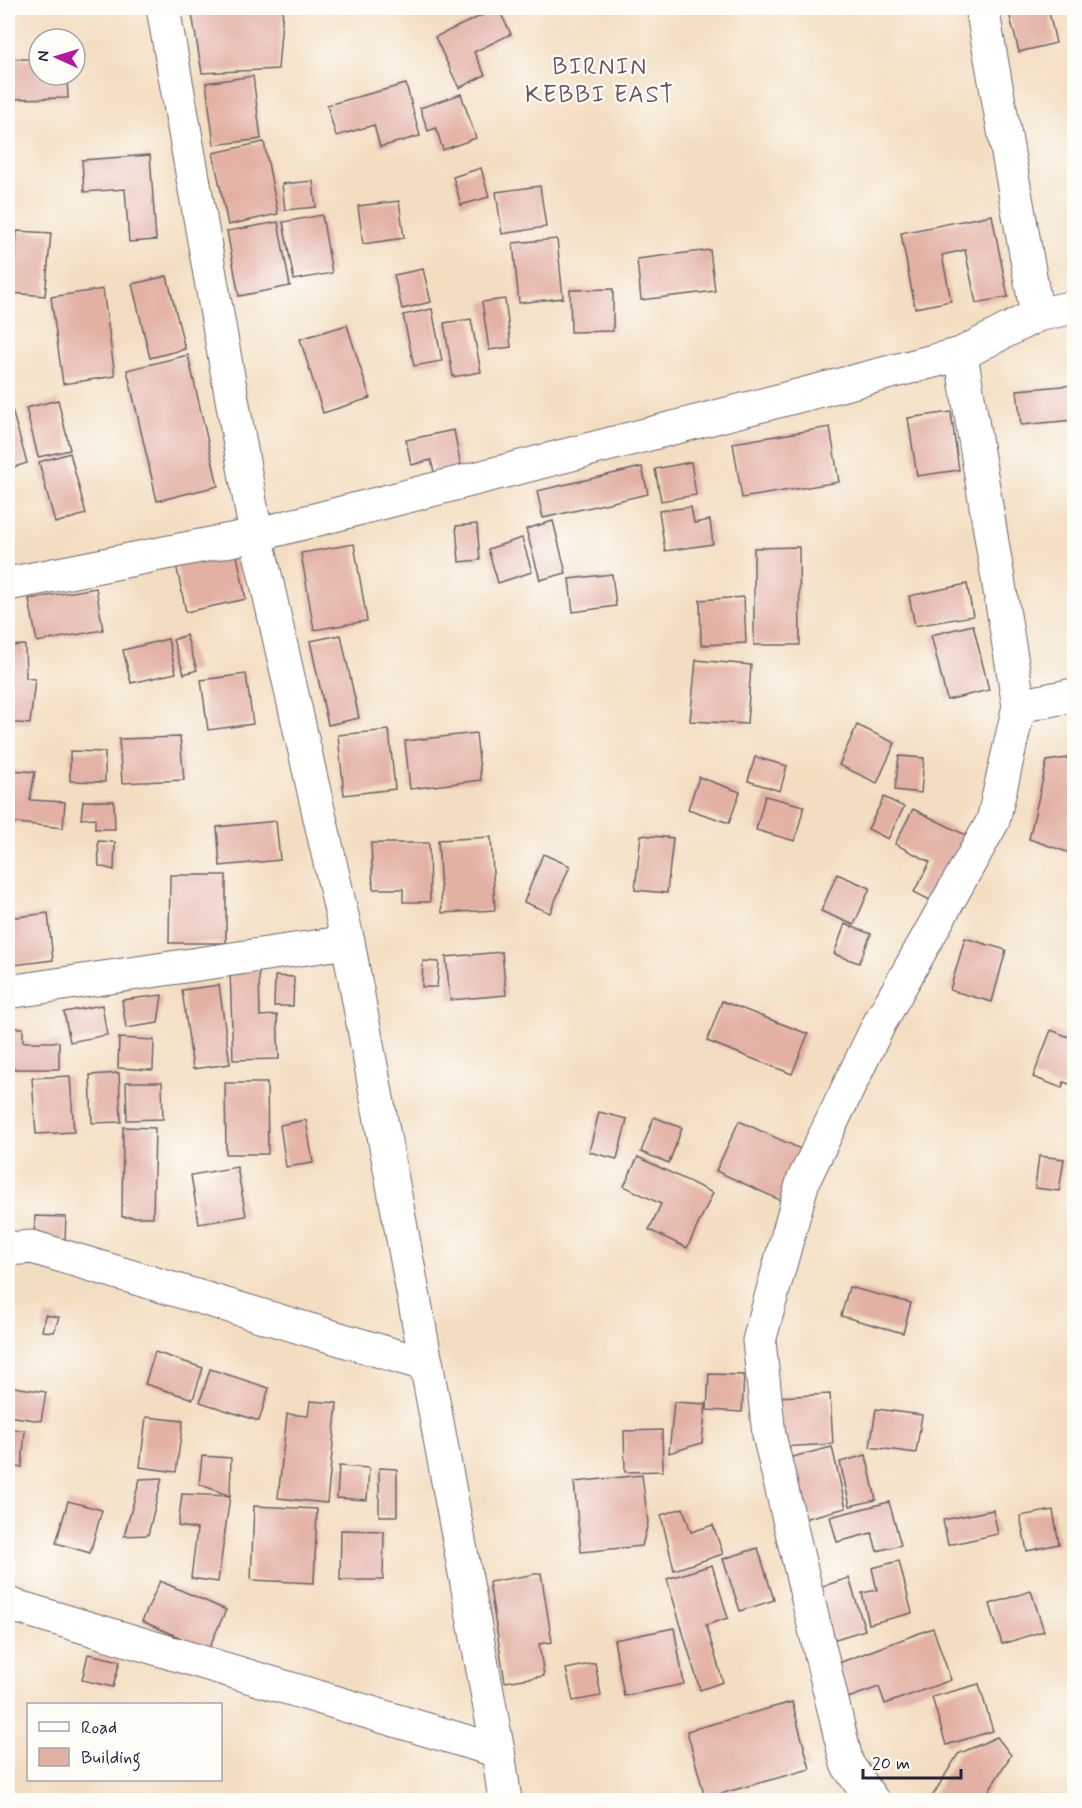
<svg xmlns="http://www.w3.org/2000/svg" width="1082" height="1808" font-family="Mynerve,sans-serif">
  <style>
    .building { fill: #e3b0a4 }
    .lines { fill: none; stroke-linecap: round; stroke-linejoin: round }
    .street-casing { stroke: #6b636a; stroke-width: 35 }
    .street { stroke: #fff; stroke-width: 33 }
    .labels { text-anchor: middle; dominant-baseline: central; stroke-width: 4.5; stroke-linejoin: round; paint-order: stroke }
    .neighbourhood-label { font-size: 24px; letter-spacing: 1.5px; fill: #665460; stroke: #fdfcf7 }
  </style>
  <rect width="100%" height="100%" fill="#fdfcf7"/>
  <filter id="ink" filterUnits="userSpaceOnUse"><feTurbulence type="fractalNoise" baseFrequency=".0167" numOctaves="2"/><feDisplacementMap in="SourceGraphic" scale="12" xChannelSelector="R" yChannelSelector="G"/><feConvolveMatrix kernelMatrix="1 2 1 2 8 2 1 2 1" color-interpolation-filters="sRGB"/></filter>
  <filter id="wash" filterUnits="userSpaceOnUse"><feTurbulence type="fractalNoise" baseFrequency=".008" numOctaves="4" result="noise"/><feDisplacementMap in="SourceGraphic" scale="24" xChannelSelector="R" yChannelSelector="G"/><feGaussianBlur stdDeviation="1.35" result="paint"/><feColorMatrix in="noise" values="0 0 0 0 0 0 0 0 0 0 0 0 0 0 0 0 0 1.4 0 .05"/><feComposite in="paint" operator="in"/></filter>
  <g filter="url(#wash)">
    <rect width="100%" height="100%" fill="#f3ddc0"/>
    <g id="blocks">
      <g class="building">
        <path d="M191,8H283L278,69L202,73Z"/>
        <path d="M498,8L511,34L474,52L485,75L459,88L435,37Z"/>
        <path d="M1031,8H1048L1056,43L1019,52L1009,13Z"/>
        <path d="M8,59H39V75H67L68,98L8,99Z"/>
        <path d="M253,76L261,139L214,145L206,83Z"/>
        <path d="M406,84L420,136L380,147L374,125L336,136L327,105Z"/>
        <path d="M461,94L476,138L443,150L436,128L428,131L420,108Z"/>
        <path d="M264,142L278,214L228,225L213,153Z"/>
        <path d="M150,155L156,240L129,242L125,189L84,192L82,160Z"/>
        <path d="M481,168L489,197L461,205L453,177Z"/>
        <path d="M313,181L316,207L285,210L282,184Z"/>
        <path d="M540,186L546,227L502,234L496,192Z"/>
        <path d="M399,201L404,238L363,244L358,206Z"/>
        <path d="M322,215L332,273L294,280L283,222Z"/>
        <path d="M992,215L1008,297L976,303L965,250L942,255L951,301L915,308L901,233Z"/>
        <path d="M278,222L290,286L239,296L227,231Z"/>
        <path d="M17,231L51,233L45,296L12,293Z"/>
        <path d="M557,239L563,298L519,303L513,243Z"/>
        <path d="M710,250L715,291L641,300L637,259Z"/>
        <path d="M423,269L431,302L402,309L394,275Z"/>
        <path d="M167,276L185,349L150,358L132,284Z"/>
        <path d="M103,289L115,376L63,384L51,297Z"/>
        <path d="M613,289V331L571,332L570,290Z"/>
        <path d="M505,299L511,347L489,350L482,302Z"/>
        <path d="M432,309L442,361L414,366L403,315Z"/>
        <path d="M471,319L481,372L453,377L444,323Z"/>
        <path d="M347,325L370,398L323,413L300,339Z"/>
        <path d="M188,355L218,486L157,501L127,370Z"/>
        <path d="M1074,385V420L1021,425L1017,390Z"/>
        <path d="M58,400L70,450L38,457L26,408Z"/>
        <path d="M12,410L27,463L8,469V412Z"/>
        <path d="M951,412L959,470L917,476L908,418Z"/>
        <path d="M830,427L839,482L742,498L733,443Z"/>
        <path d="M454,430L461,467L434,472L431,460L411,465L406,440Z"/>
        <path d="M70,453L86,514L55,523L39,462Z"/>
        <path d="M691,462L696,495L661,501L655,469Z"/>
        <path d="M642,467L648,494L543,518L537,491Z"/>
        <path d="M691,507L694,523L710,520L713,544L665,551L659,511Z"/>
        <path d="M553,521L566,573L540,580L526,529Z"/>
        <path d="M477,524L480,560L459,562L456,526Z"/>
        <path d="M522,538L532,572L498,583L488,549Z"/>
        <path d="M354,544L367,621L314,630L301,553Z"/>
        <path d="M235,546L246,599L186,612L175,559Z"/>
        <path d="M799,547L800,645H754V548Z"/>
        <path d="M612,574L616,606L573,612L569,579Z"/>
        <path d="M967,584L973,616L915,626L909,596Z"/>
        <path d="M96,588L103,630L37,642L29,599Z"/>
        <path d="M744,597L746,643L701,645L700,600Z"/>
        <path d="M973,625L989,690L947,700L931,635Z"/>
        <path d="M186,635L197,670L184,674L173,640Z"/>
        <path d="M341,635L359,718L328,725L310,641Z"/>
        <path d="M168,639L176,673L131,683L123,650Z"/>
        <path d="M25,645L26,678L35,679L30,724L8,722V646Z"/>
        <path d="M696,660L751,665L747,724L690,721Z"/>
        <path d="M246,674L253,724L208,730L201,680Z"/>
        <path d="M857,725L895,743L877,783L839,765Z"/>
        <path d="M389,730L395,789L344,795L338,735Z"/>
        <path d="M476,733L481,780L410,789L405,741Z"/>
        <path d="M180,737L184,780L122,783L119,739Z"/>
        <path d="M70,751L105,752V782L70,781Z"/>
        <path d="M899,756L924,758L921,793L895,790Z"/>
        <path d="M755,757L787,766L780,791L748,781Z"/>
        <path d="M1074,757V785L1073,854L1029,839L1047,761Z"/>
        <path d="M11,770L35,772L30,800L65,802L63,828L8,822Z"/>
        <path d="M699,777L740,792L729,823L688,809Z"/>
        <path d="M765,796L804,806L795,841L756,830Z"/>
        <path d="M884,797L904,807L888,839L868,829Z"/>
        <path d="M83,801H114L115,829H95V818L81,819Z"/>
        <path d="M913,809L974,839L940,905L914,892L930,862L895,844Z"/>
        <path d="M276,821L280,860L220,866L217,827Z"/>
        <path d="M641,835L673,838L667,893L635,890Z"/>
        <path d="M491,837L495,910L442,913L438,840Z"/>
        <path d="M98,841L115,842L114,870L99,866Z"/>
        <path d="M371,843H429L430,902H403V889H373Z"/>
        <path d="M543,854L570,866L550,913L524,902Z"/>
        <path d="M837,874L870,888L854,925L821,911Z"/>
        <path d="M170,875H226V943H169Z"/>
        <path d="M48,913L53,960L14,965L9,918Z"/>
        <path d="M845,924L871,934L859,963L834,954Z"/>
        <path d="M965,938L1006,950L992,1002L950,990Z"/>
        <path d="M502,952L506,995L450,1000L446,957Z"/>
        <path d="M423,961L439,962L437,987H422Z"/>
        <path d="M230,970H259L260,1016L277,1015L279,1059L233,1060Z"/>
        <path d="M275,976L294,977L293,1006H274Z"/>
        <path d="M219,985L230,1064L193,1069L182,990Z"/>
        <path d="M162,995L158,1023L126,1028L122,1000Z"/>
        <path d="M722,1001L808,1034L792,1074L707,1041Z"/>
        <path d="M102,1005L107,1035L70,1042L64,1012Z"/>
        <path d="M8,1028H23V1042H59V1069H8Z"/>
        <path d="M1051,1030L1074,1039V1086L1064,1082L1062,1088L1033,1077Z"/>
        <path d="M119,1038L154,1040L153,1070L118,1068Z"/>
        <path d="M119,1073L121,1122L92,1123L90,1075Z"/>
        <path d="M70,1076L74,1132L36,1134L32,1078Z"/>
        <path d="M126,1082H162L163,1119L127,1120Z"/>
        <path d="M225,1083H267L268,1154H226Z"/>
        <path d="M599,1112L627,1119L617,1159L589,1152Z"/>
        <path d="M654,1117L682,1128L669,1163L641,1152Z"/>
        <path d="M306,1120L313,1163L286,1167L280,1125Z"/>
        <path d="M739,1121L803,1150L780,1200L716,1171Z"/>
        <path d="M123,1127L155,1128L153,1217H122Z"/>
        <path d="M1039,1156L1064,1159L1059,1191L1035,1188Z"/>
        <path d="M638,1157L713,1193L687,1248L649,1230L661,1204L624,1186Z"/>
        <path d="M237,1167L246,1216L199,1224L191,1175Z"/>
        <path d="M35,1216L66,1217L65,1239L34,1237Z"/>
        <path d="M849,1287L911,1303L903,1333L841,1316Z"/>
        <path d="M45,1315L59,1317L54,1332L42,1331Z"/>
        <path d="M155,1352L203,1368L193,1399L145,1384Z"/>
        <path d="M210,1369L269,1388L259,1421L200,1402Z"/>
        <path d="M709,1374L744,1375L742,1412L707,1410Z"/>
        <path d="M8,1386L46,1392L41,1421L8,1416Z"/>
        <path d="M830,1394L833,1444L780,1447L778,1397Z"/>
        <path d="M310,1401L337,1403L327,1503L278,1498L287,1414L308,1416Z"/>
        <path d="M674,1402L706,1404L702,1443L669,1453Z"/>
        <path d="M876,1409L922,1415L916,1453L870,1447Z"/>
        <path d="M146,1417L183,1421L176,1472L140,1467Z"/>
        <path d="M8,1429L25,1430L22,1467L8,1466Z"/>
        <path d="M662,1430L663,1471L625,1472L624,1431Z"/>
        <path d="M832,1447L846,1508L803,1519L788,1458Z"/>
        <path d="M866,1455L876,1500L850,1506L840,1462Z"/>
        <path d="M202,1456L231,1458L230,1496L218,1582L191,1578L197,1529L178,1526L182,1494L230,1496L199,1484Z"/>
        <path d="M339,1466L369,1468L367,1500L337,1498Z"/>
        <path d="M379,1468L397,1469V1516H379Z"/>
        <path d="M642,1475L648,1523L642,1546L581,1552L574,1482Z"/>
        <path d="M162,1478L148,1535L124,1536L140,1479Z"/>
        <path d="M68,1501L102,1510L90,1553L56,1543Z"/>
        <path d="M889,1502L901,1545L877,1551L872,1533L837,1542L830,1517Z"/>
        <path d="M254,1506L317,1509L314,1583L251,1580Z"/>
        <path d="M683,1508L691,1532L713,1525L723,1554L674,1570L661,1515Z"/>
        <path d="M993,1510L998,1534L948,1545L943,1520Z"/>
        <path d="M1053,1510L1059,1544L1027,1551L1020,1516Z"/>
        <path d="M341,1530L384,1531L383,1580H340Z"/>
        <path d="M758,1548L774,1600L740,1611L723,1559Z"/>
        <path d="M899,1561L912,1613L869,1624L862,1593L877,1590L872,1568Z"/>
        <path d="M712,1565L728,1618L706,1625L723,1682L700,1690L667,1579Z"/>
        <path d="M541,1573L552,1642L539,1644L544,1676L505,1682L489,1582Z"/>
        <path d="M849,1578L865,1630L829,1641L813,1589Z"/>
        <path d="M160,1581L226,1610L208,1650L142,1621Z"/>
        <path d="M1031,1591L1044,1631L1002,1644L990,1604Z"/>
        <path d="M674,1628L684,1684L624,1696L614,1640Z"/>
        <path d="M933,1628L951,1680L885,1704L879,1687L848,1698L836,1664Z"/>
        <path d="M88,1654L120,1661L113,1687L82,1680Z"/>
        <path d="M595,1663L601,1696L573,1701L566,1669Z"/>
        <path d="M979,1684L993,1731L946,1745L932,1697Z"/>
        <path d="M792,1702L810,1769L705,1798L687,1731Z"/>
        <path d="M997,1737L1011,1755L983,1800H930L958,1754Z"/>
      </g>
    </g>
  </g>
  <g filter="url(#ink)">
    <use href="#blocks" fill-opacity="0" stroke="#6b636a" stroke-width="1.5"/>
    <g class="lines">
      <defs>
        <g id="street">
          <path d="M163,8L256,535L348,942L498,1751L505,1800"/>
          <path d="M982,8L1037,315"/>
          <path d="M8,584L256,535L961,354L1037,315L1074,307"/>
          <path d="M1019,706L1074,695"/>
          <path d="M8,992L348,942"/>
          <path d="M8,1249L32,1247L427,1365"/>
          <path d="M8,1604L498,1751"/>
          <path d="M872,1800L847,1764L769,1435L759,1341L803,1181L879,1024L993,821L1019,706L961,354"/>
        </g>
      </defs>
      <use href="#street" class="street-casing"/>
      <use href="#street" class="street"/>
    </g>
  </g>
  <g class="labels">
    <g class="neighbourhood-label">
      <text x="600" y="67">BIRNIN<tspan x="600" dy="28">KEBBI EAST</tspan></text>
    </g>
  </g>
  <rect width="1082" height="1808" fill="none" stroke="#fdfcf7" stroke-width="30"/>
  <rect x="27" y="1703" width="195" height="78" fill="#fdfcf7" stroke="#a5a5ac" stroke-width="1.5"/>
  <rect x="39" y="1722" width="30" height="9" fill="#ffffff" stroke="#a5a5ac" stroke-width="1.5"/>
  <text x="81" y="1733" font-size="18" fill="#22223b">Road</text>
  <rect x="39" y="1748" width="30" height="18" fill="#e3b0a4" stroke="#a5a5ac" stroke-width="1.5"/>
  <text x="81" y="1763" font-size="18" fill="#22223b">Building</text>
  <g transform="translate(57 57) rotate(274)"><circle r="28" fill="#fdfcf7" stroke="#a5a5ac" stroke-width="1.5"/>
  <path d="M0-4.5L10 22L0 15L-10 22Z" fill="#b5179e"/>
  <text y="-9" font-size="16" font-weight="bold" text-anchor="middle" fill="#22223b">N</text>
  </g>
  <path d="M863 1769v9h98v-9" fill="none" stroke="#22223b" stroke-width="3"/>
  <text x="872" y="1769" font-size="18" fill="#22223b" stroke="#fdfcf7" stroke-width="4.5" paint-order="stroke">20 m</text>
</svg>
